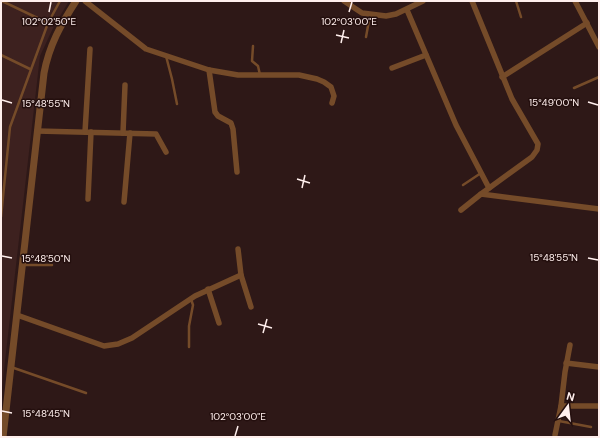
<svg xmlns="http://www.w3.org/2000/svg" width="600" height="438" font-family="'DM Sans',sans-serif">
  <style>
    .built { fill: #3d211f }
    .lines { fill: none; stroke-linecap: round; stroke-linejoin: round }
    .service { stroke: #754b29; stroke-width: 2.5 }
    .minor { stroke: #754b29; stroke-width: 5.5 }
    .tertiary { stroke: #754b29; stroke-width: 7 }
    .ticks { fill: none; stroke: #ffefed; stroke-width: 1.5 }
    .ticks-label { font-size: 10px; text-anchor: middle; fill: #ffefed; stroke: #240f0e; stroke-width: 3; stroke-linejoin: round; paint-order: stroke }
  </style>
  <rect width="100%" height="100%" fill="#2e1817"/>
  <path class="built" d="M1,1H69L54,26L40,56L1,396Z"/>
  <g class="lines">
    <g class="service">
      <path d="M2,1L48,23"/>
      <path d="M516,1L521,17"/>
      <path d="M366,37L370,15"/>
      <path d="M253,46L252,61L258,66L260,75"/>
      <path d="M1,55L30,69"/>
      <path d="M166,56L172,79L177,104"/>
      <path d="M574,88L599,77"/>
      <path d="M463,185L481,173"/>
      <path d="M1,217L10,127L48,23L60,1"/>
      <path d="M24,265H52"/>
      <path d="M189,347V326L193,305L191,299"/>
      <path d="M11,367L86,393"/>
      <path d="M559,421L591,427"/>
    </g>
    <g class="minor">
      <path d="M85,1L146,49L209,70L238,75H299L317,79L324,82L331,87L334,96L332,103"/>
      <path d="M344,1L362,13L386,16L396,14L423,1"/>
      <path d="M472,1L512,99L538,144L537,150L532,157L481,194"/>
      <path d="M575,1L599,47"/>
      <path d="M407,10L456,125L489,188"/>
      <path d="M392,68L426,55"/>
      <path d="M209,70L215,112L218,116L231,123L233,129L237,172"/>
      <path d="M502,77L587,23"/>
      <path d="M37,131L156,134L166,152"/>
      <path d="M85,132L90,49"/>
      <path d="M123,133L125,85"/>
      <path d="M88,199L91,132"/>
      <path d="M124,202L130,133"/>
      <path d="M461,210L481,194L599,209"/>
      <path d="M238,249L241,275L251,307"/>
      <path d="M208,289L219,323"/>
      <path d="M17,315L104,346L118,344L132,338L195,296L241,275"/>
      <path d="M570,345L565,372L561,406H599"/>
      <path d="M566,363L599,367"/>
      <path d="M555,435L561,406"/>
    </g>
    <path class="tertiary" d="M3,437L44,73C49,46 61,24 76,1"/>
  </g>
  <path class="ticks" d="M49,12L51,2M349,12L352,2M336,35L349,38M341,43L344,30M2,100L12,103M588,102L598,105M297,179L310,183M302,188L305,175M2,256L12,258M588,258L598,260M258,324L272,328M263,333L267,319M2,411L12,413M235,436L238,426"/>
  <g class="ticks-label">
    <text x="49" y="25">102°02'50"E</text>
    <text x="349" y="25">102°03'00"E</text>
    <text x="554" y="106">15°49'00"N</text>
    <text x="46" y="107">15°48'55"N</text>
    <text x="554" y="261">15°48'55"N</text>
    <text x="46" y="262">15°48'50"N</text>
    <text x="46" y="417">15°48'45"N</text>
    <text x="238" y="420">102°03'00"E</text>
  </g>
  <rect width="600" height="438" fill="none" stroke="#ffefed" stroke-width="4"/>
  <g transform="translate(568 406) rotate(15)" stroke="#240f0e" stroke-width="3" paint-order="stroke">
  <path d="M0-3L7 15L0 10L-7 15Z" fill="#ffefed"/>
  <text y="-6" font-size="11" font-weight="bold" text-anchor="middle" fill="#ffefed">N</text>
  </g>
</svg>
